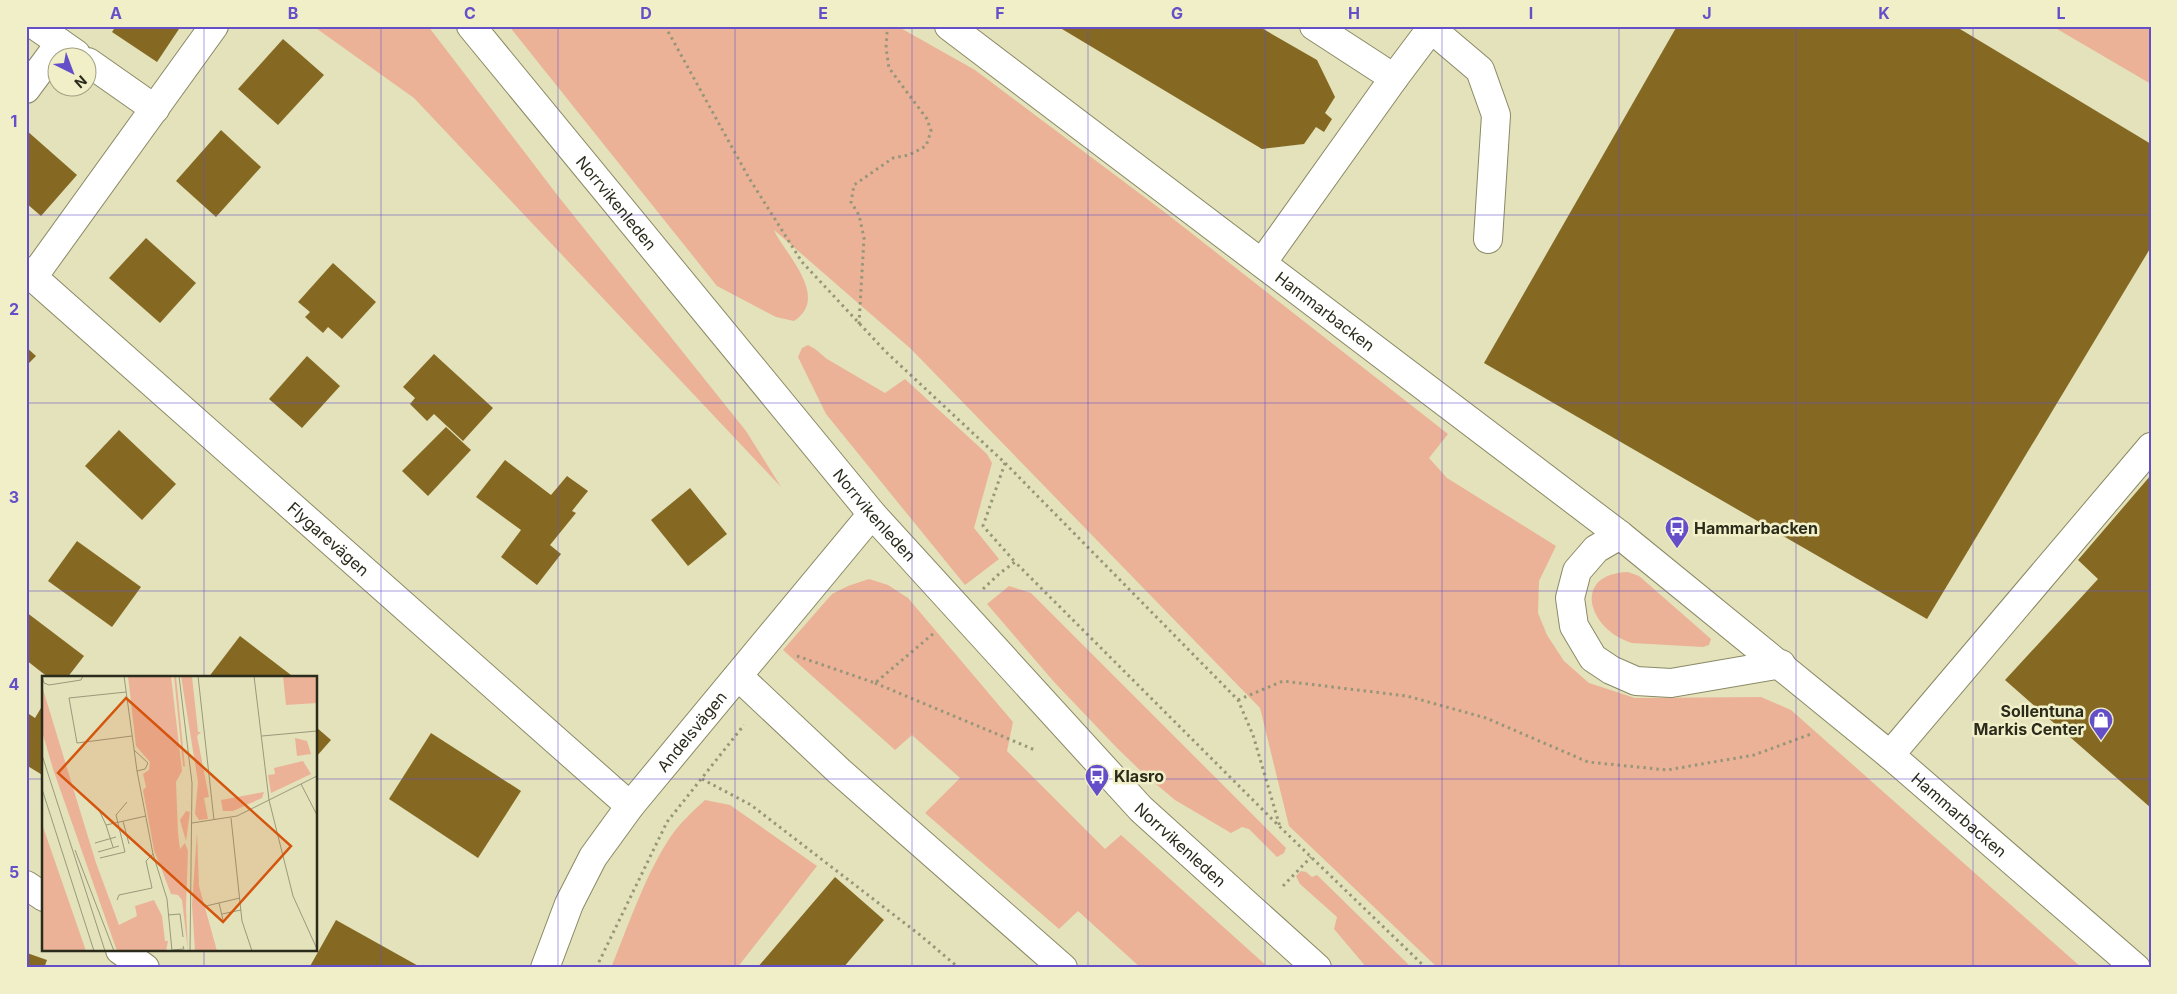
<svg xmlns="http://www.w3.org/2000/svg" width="2177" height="994" font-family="Inter,sans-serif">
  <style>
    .green { fill: #ebb297 }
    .building { fill: #856922 }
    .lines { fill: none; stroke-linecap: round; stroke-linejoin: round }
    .minor-casing { stroke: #8a8965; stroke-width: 30 }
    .major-casing { stroke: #8a8965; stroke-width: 30 }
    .path { stroke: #979679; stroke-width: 3; stroke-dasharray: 2.5 4; stroke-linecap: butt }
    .minor { stroke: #fff; stroke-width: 28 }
    .major { stroke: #fff; stroke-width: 28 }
    .grid { fill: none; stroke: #644fc8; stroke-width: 1; stroke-opacity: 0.55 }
    .labels { text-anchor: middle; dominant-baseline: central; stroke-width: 5; stroke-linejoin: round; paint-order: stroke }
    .street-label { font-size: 16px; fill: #2b2b1c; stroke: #f0efc8 }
    .poi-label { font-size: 16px; font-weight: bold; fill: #2b2b1c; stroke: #f0efc8; text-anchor: start }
    .inset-road { fill: none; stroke: #99997b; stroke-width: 1 }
    .view { fill: #d5540e; fill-opacity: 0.15; stroke: #d5540e; stroke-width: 2.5 }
    .inset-edge { fill: none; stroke: #2b2b1c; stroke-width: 2.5 }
    .neatline { fill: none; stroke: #644fc8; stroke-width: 2 }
    .grid-label { font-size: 16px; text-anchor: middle; font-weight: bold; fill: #644fc8 }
  </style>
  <rect width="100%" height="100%" fill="#e3e2bb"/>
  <g class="green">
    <path d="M313,26H428L558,196L746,431L781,487L414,98Z"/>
    <path d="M509,26H897L975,70L1167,214L1448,434L1429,458L1447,478L1556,546L1539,581L1538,613L1547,635L1564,661L1589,683L1635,698L1761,697L1791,710L2082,968H1438L1289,826L1260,708L911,349L774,230C784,253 831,297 794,321L776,317L717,286Z"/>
    <path d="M2052,26H2151V84Z"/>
    <path d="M808,345L815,349L827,359L885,393L905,379L987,454L992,463L974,528L999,559L965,585L826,414L798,357L802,348Z"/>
    <path d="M1628,572L1639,576L1711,639L1709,645L1703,647L1632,643C1588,630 1571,574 1628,572Z"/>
    <path d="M869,579L888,585L908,598L1013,722L1007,751L1105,849L1121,835L1269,968H1141L1078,911L1059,929L925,813L960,778L912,735L895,750L783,650L832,594L848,586Z"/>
    <path d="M1009,586L1031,593L1286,848L1284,853L1277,857L1249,829L1242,827L1231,833L1175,800L1144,774L1117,748L1055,683L987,604Z"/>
    <path d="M705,800L730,805L817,866L737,968H611C629,924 645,875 671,836C681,822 693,811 705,800Z"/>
    <path d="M1301,871L1306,872L1312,877L1317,875L1412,968H1367L1334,929L1337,917L1300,884L1296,876Z"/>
  </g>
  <g class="building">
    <path d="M116,26H181L157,62L112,32Z"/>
    <path d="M1057,26H1258L1317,60L1335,97L1325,113L1332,119L1324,132L1316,127L1304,144L1262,149Z"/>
    <path d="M1677,26H1955L2151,144V247L1927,619L1484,363Z"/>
    <path d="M283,39L324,75L278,125L238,89Z"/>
    <path d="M26,130L77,175L41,216L26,203Z"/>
    <path d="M221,130L261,167L216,217L176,181Z"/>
    <path d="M146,238L196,283L160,323L109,278Z"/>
    <path d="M333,263L376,302L342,339L328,327L323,333L305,317L310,312L298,302Z"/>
    <path d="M26,347L36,356L26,366Z"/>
    <path d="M434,354L493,408L463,441L434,414L427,421L410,404L415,398L403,387Z"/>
    <path d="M307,356L340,386L302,428L269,399Z"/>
    <path d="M446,427L471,450L428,496L402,471Z"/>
    <path d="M119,430L176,484L142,520L85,466Z"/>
    <path d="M505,460L551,495L567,476L588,491L572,511L576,513L550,545L561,554L537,585L501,557L521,530L476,497Z"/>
    <path d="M2151,475V808L2005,680L2098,579L2078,560Z"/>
    <path d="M690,488L727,534L688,566L651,520Z"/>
    <path d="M77,541L141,587L112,627L48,581Z"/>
    <path d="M26,612L84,656L67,678H49L26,660Z"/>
    <path d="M240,636L291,675L289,678H208Z"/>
    <path d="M41,708L44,710V776L26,765V712L35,718Z"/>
    <path d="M316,727L331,740L316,757Z"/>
    <path d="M431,733L521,791L478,858L389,799Z"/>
    <path d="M835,877L884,920L854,955L843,968H757Z"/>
    <path d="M336,920L422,968H309Z"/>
    <path d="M27,953L47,960L44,968H26Z"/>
  </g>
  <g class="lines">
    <defs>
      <g id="minor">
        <path d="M36,26L76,54"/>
        <path id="s1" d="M949,26L1620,535L1890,755L2136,968"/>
        <path d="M1314,26L1394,78"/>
        <path d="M1428,26L1480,70L1496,115L1488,239"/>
        <path d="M88,62L155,109"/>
        <path d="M26,89L60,43"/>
        <path d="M1262,263L1394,78L1433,26"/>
        <path id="s2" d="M26,271L630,806"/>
        <path d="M33,277L214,26"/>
        <path d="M1620,535L1596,549L1577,571L1570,598L1574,626L1593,658L1611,670L1636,681L1671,683L1781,664"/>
        <path d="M738,676L839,771L1063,968"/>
        <path d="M1890,755L2151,447"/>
        <path d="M26,885L44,897"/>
        <path d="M120,950L145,968"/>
        <path id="s3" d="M545,968L569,904L593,857L630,806L872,514"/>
      </g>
      <g id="major">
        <path id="s4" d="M471,26L872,514L1141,809L1317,968"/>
      </g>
    </defs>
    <use href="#minor" class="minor-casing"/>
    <use href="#major" class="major-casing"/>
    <g class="path">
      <path d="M665,26L749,178L802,262L886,352L1005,463L1238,700L1253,735L1280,827"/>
      <path d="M859,324L864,238L859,215L851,202L854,185L893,158L909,155L926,146L931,131L927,119L889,68L886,48L887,33L890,26"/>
      <path d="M1005,463L983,526L1015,562"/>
      <path d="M983,589L1000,573L1015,562L1280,827L1426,968"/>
      <path d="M797,656L875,683L934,633"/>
      <path d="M875,683L1035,750"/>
      <path d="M1238,700L1283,681L1407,696L1486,718L1588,762L1667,770L1754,755L1811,734"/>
      <path d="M702,779L751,805L920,935L959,968"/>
      <path d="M1283,886L1311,857"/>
      <path d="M596,968L667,822L744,725"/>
    </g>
    <use href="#minor" class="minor"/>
    <use href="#major" class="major"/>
  </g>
  <path class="grid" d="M204,26V678M381,26V968M558,26V968M735,26V968M912,26V968M1088,26V968M1265,26V968M1442,26V968M1619,26V968M1796,26V968M1973,26V968M26,215H2151M26,403H2151M26,591H2151M26,779H44M316,779H2151M204,950V968"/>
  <defs>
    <symbol id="bus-pin" viewBox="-11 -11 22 30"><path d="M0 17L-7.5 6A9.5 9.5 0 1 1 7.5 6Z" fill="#644fc8" stroke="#f0efc8"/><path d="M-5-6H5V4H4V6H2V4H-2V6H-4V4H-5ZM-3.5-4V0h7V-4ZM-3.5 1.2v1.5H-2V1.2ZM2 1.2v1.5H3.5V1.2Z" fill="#fff"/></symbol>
    <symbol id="shop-pin" viewBox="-11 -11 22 30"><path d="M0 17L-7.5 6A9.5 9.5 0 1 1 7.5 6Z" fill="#644fc8" stroke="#f0efc8"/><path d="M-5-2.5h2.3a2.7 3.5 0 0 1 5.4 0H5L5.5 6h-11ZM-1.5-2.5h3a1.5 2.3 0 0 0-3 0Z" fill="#fff"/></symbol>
  </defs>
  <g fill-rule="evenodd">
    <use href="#bus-pin" x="1663" y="514" width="28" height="38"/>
    <use href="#shop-pin" x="2087" y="706" width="28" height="38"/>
    <use href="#bus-pin" x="1083" y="762" width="28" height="38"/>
  </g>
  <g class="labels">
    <g class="street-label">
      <text stroke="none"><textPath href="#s4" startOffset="229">Norrvikenleden</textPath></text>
      <text stroke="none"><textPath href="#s1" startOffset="472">Hammarbacken</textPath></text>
      <text stroke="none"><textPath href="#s4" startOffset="634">Norrvikenleden</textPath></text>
      <text stroke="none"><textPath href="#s2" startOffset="404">Flygarevägen</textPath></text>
      <text stroke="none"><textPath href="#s3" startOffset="281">Andelsvägen</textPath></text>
      <text stroke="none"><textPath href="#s1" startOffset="1282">Hammarbacken</textPath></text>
      <text stroke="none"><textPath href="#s4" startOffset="1084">Norrvikenleden</textPath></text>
    </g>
    <g class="poi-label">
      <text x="1694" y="528">Hammarbacken</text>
      <text x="2084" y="711" text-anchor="end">Sollentuna<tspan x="2084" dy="18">Markis Center</tspan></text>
      <text x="1114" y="776">Klasro</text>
    </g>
  </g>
  <g transform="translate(42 676)">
    <rect width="275" height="275" fill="#e3e2bb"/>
    <path d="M86,0H129L140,95L134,106L136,157L138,173L143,167L146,175L144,232L146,275L140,224L136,219L129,218L112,174L101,114L104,111L101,98L107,94L108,86L94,70ZM132,0H134L143,91L141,90ZM139,0H150L156,56H159L155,60L167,121L162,122L166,143L157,144L153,138L156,106ZM241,0H275V27L244,29ZM0,10L54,187L77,249L95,240L93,230L112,224L120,240L123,265H126L124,275H75L11,93L0,55ZM253,62L265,65L269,78L255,80ZM261,85L269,98L229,117L226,99L233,98L232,92ZM222,116L220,122L191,135H181L179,124ZM144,135L148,136L144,165L138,144ZM0,148L44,275H0ZM155,156L157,210L175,275H153L150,229Z" fill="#ebb297"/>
    <path class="inset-road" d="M0,0L2,7L7,9L39,4L41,0M82,0L95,95L111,178L125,223L130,275M137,0L150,107L148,275M156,0L172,144M212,0L227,124L251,220L275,273M84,16L27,22L35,67L90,60M220,60L275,55M92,74L106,87L103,93L95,95M0,79L63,275M259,108L275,139M0,113L52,275M57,134L64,149M189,142L200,245L210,275M81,145L87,168M150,147L195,140L275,100M53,167L74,161M71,171L64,149L104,140M33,174L72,275M56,176L77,170M58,182L83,176L74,139L85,126M75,224L77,219L110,212L104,185L111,178M177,227L181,244M164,230L198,222M180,238L199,234M126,239L138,238L141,261M130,274L142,273L141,270"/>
    <path class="view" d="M84,22L249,170L181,246L16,97Z"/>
    <rect width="275" height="275" class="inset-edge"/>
  </g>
  <rect width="2177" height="994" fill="none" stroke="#f0efc8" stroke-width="55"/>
  <g transform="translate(72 72) rotate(138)"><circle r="24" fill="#f0efc8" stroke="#a1a183"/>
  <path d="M0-4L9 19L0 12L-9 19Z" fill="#644fc8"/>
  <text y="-8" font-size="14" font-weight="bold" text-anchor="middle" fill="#2b2b1c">N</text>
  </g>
  <rect x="28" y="28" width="2122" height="938" class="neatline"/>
  <g class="grid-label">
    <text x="116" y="19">A</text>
    <text x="293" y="19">B</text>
    <text x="470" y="19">C</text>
    <text x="646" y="19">D</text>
    <text x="823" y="19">E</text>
    <text x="1000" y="19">F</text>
    <text x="1177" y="19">G</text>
    <text x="1354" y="19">H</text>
    <text x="1531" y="19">I</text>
    <text x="1707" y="19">J</text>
    <text x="1884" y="19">K</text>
    <text x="2061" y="19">L</text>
    <text x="14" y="127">1</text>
    <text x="14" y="315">2</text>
    <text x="14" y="503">3</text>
    <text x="14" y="690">4</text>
    <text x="14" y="878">5</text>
  </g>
</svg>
